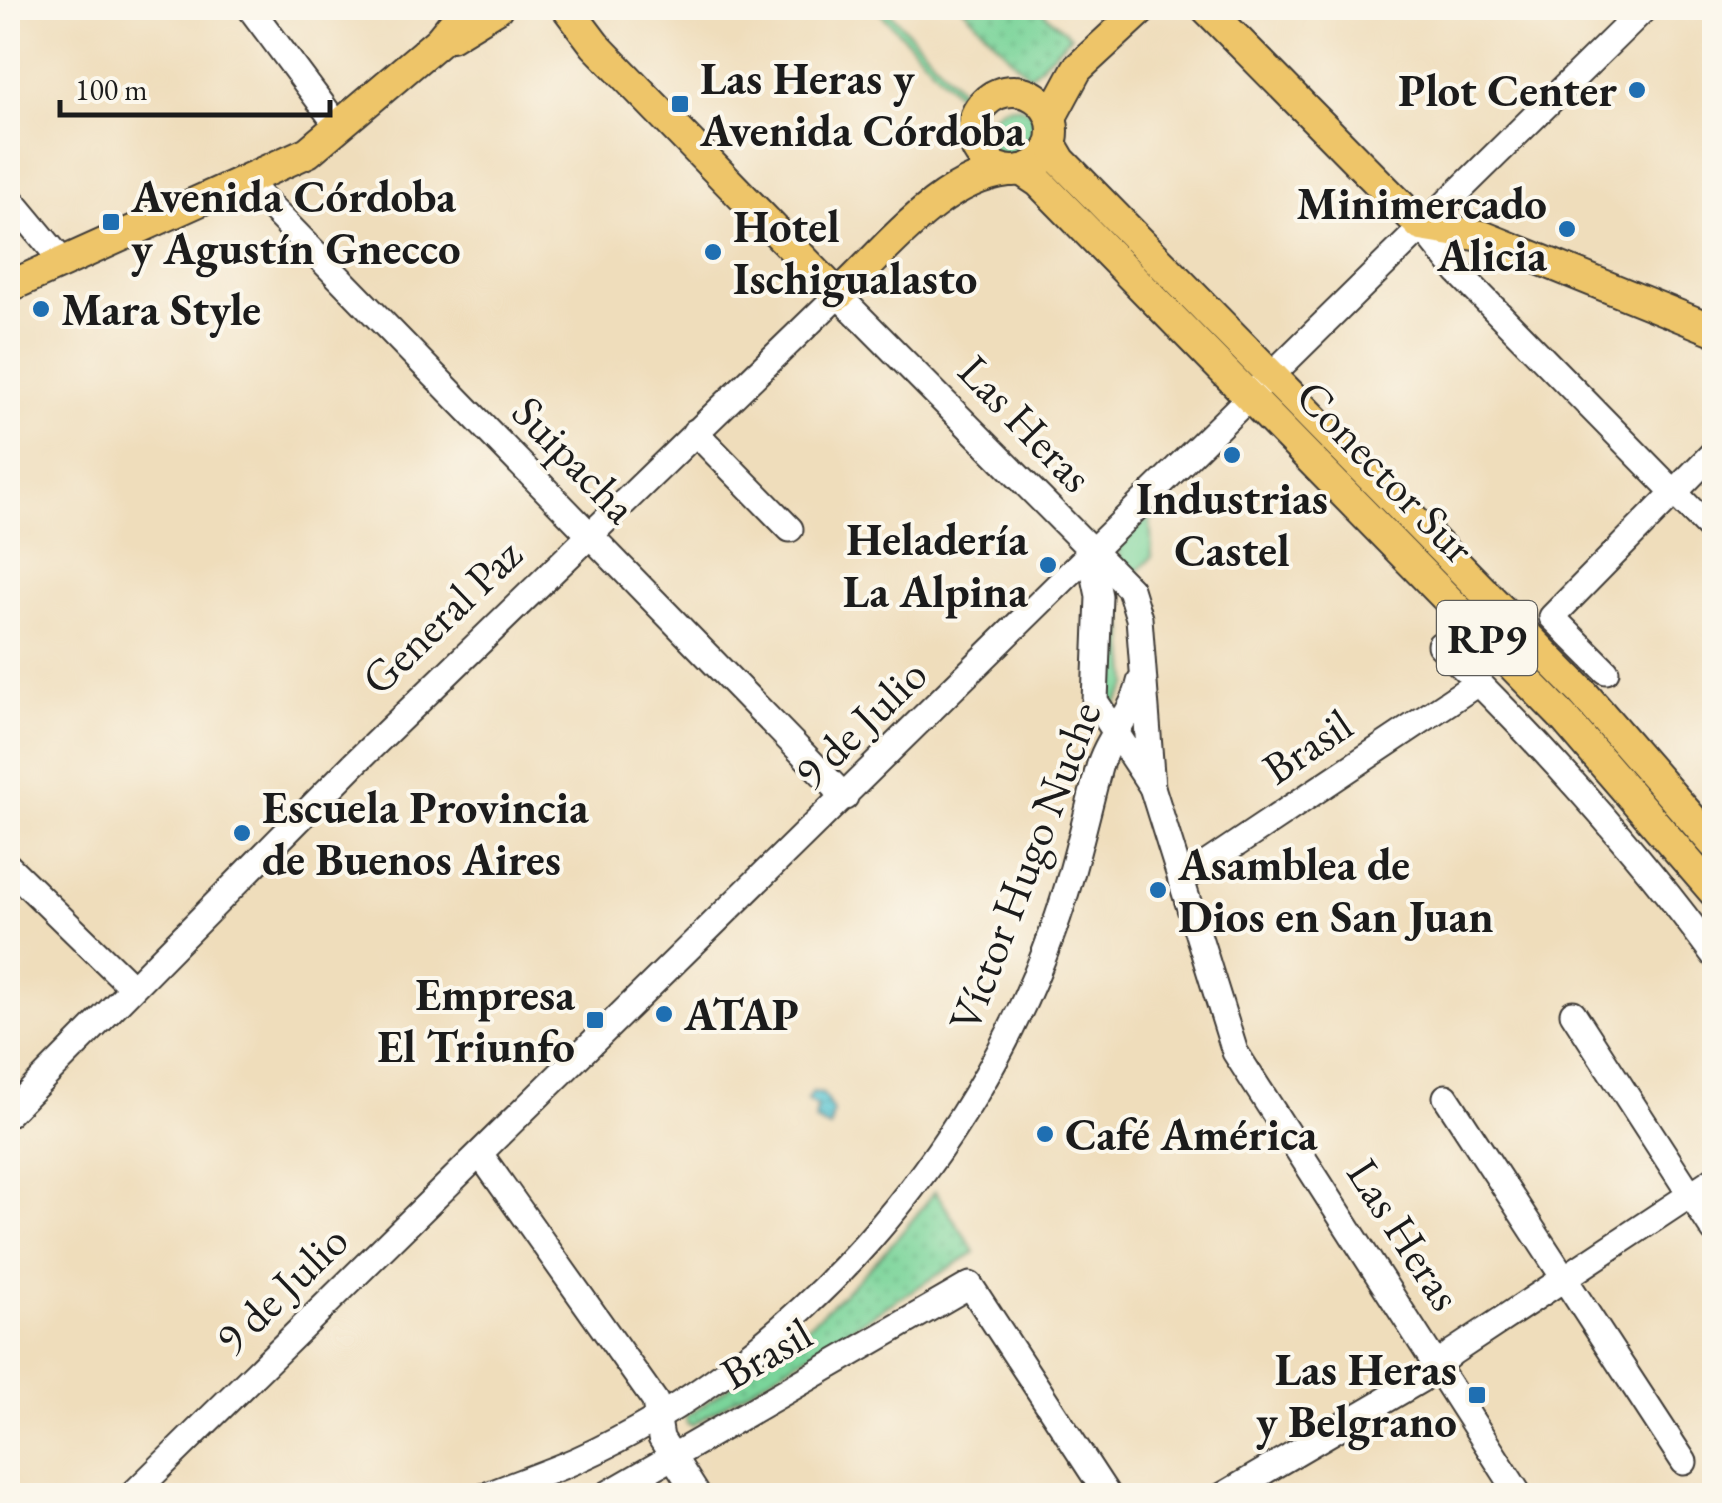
<svg xmlns="http://www.w3.org/2000/svg" width="1722" height="1503" font-family="'EB Garamond',serif">
  <style>
    .green { fill: #7ad49a; stroke: #4b785b; stroke-width: 2.5 }
    .park { fill: url(#park-dots); stroke: #4b785b; stroke-width: 2.5 }
    .water { fill: url(#water-rules); stroke: #3a7077; stroke-width: 2.5 }
    .lines { fill: none; stroke-linecap: round; stroke-linejoin: round }
    .minor-casing { stroke: #3c3934; stroke-width: 29 }
    .major-casing { stroke: #3c3934; stroke-width: 34 }
    .minor { stroke: #fff; stroke-width: 25 }
    .major { stroke: #eec569; stroke-width: 30 }
    .poi-dot { fill: #1f6fb2; stroke: #fbf7ec; stroke-width: 4 }
    .labels { text-anchor: middle; dominant-baseline: central; stroke-width: 8; stroke-linejoin: round; paint-order: stroke }
    .shield { fill: #fbf7ec; stroke: #5f5e5a; stroke-width: 2.5 }
    .shield-label { font-size: 42px; font-weight: bold; fill: #1c1c1c }
    .poi-label { font-size: 45px; font-weight: bold; fill: #1c1c1c; stroke: #fbf7ec; text-anchor: start }
    .street-label { font-size: 45px; fill: #1c1c1c; stroke: #fbf7ec }
  </style>
  <defs>
    <pattern id="park-dots" width="8" height="8" patternUnits="userSpaceOnUse" patternTransform="scale(2.5)"><rect width="8" height="8" fill="#7ad49a"/><path d="M2 2h.1M6 6h.1" fill="none" stroke="#69b584" stroke-width="1.8" stroke-linecap="round"/></pattern>
    <pattern id="water-rules" width="6" height="5" patternUnits="userSpaceOnUse" patternTransform="scale(2.5)"><rect width="6" height="5" fill="#59c5d2"/><path d="M0 2.5h6" fill="none" stroke="#4da9b4"/></pattern>
  </defs>
  <rect width="100%" height="100%" fill="#fbf7ec"/>
  <filter id="ink" filterUnits="userSpaceOnUse"><feTurbulence type="fractalNoise" baseFrequency=".01" numOctaves="2"/><feDisplacementMap in="SourceGraphic" scale="20" xChannelSelector="R" yChannelSelector="G"/><feConvolveMatrix kernelMatrix="1 2 1 2 8 2 1 2 1" color-interpolation-filters="sRGB"/></filter>
  <filter id="wash" filterUnits="userSpaceOnUse"><feTurbulence type="fractalNoise" baseFrequency=".0048" numOctaves="4" result="noise"/><feDisplacementMap in="SourceGraphic" scale="40" xChannelSelector="R" yChannelSelector="G"/><feGaussianBlur stdDeviation="2.25" result="paint"/><feColorMatrix in="noise" values="0 0 0 0 0 0 0 0 0 0 0 0 0 0 0 0 0 1.4 0 .05"/><feComposite in="paint" operator="in"/></filter>
  <g filter="url(#wash)">
    <rect width="100%" height="100%" fill="#efddbb"/>
    <g class="green">
      <path d="M876,8H886L961,90L957,94Z"/>
      <circle cx="1013" cy="132" r="26"/>
      <path d="M1351,481C1400,527 1714,833 1714,873Z"/>
      <path d="M1150,515L1152,557L1134,575L1120,560L1118,548Z"/>
      <path d="M1121,598L1129,684L1113,708L1108,705L1106,604Z"/>
    </g>
    <g class="park">
      <path d="M963,8H1038L1071,36L1029,76Z"/>
      <path d="M935,1191L975,1252L692,1425L687,1423L686,1416C780,1355 868,1281 935,1191Z"/>
    </g>
    <path class="water" d="M813,1092L823,1094L833,1111L830,1128L815,1121L817,1107L807,1100Z"/>
  </g>
  <g filter="url(#ink)">
    <g class="lines">
      <defs>
        <g id="minor">
          <path d="M250,8L338,126"/>
          <path d="M244,180L845,797"/>
          <path d="M8,196L63,262"/>
          <path d="M1421,226L1458,272L1714,533"/>
          <path d="M695,432L790,529"/>
          <path d="M1090,553L1099,596L1095,701L1152,787"/>
          <path d="M1440,645C1534,735 1637,850 1714,955"/>
          <path d="M1606,671L1552,617L1714,452"/>
          <path d="M8,866L132,987"/>
          <path d="M1181,881L1479,682"/>
          <path d="M1573,1013L1714,1231"/>
          <path d="M1446,1097L1684,1462"/>
          <path d="M8,1114L353,765L838,295L1130,589L1139,618L1152,787L1235,1052L1520,1496"/>
          <path d="M480,1154L655,1401L661,1438L698,1496"/>
          <path d="M131,1496L1645,8"/>
          <path d="M485,1496C515,1484 547,1473 577,1460C796,1361 972,1156 1053,931C1072,879 1084,825 1098,771C1106,738 1133,714 1140,682"/>
          <path d="M604,1496L970,1285L1108,1496"/>
          <path d="M1222,1496L1420,1380L1453,1352L1714,1179"/>
        </g>
        <g id="major">
          <path d="M567,8L595,45L838,295C887,250 939,179 1008,171"/>
          <path d="M1206,8L1421,226L1482,236L1714,330"/>
          <path d="M451,36L497,8"/>
          <circle cx="1013" cy="131" r="40"/>
          <path d="M1051,117L1077,69L1143,8"/>
          <path d="M1051,144L1061,161L1582,692L1714,844"/>
          <path d="M1021,170L1039,182L1563,717L1714,892"/>
          <path d="M8,287L308,152L439,41L466,8"/>
        </g>
      </defs>
      <use href="#minor" class="minor-casing"/>
      <use href="#major" class="major-casing"/>
      <use href="#minor" class="minor"/>
      <use href="#major" class="major"/>
    </g>
  </g>
  <g class="poi-dot">
    <circle cx="1637" cy="90" r="10"/>
    <rect x="670" y="94" width="20" height="20" rx="5"/>
    <rect x="101" y="212" width="20" height="20" rx="5"/>
    <circle cx="1567" cy="229" r="10"/>
    <circle cx="713" cy="252" r="10"/>
    <circle cx="41" cy="309" r="10"/>
    <circle cx="1232" cy="455" r="10"/>
    <circle cx="1048" cy="565" r="10"/>
    <circle cx="242" cy="833" r="10"/>
    <circle cx="1158" cy="890" r="10"/>
    <circle cx="664" cy="1014" r="10"/>
    <rect x="585" y="1010" width="20" height="20" rx="5"/>
    <circle cx="1045" cy="1134" r="10"/>
    <rect x="1467" y="1385" width="20" height="20" rx="5"/>
  </g>
  <g class="labels">
    <rect class="shield" x="1437" y="601" width="100" height="74" rx="8"/>
    <g class="shield-label">
      <text x="1487" y="638">RP9</text>
    </g>
    <g class="poi-label">
      <text x="700" y="78">Las Heras y<tspan x="700" dy="52">Avenida Córdoba</tspan></text>
      <text x="1617" y="90" text-anchor="end">Plot Center</text>
      <text x="131" y="196">Avenida Córdoba<tspan x="131" dy="52">y Agustín Gnecco</tspan></text>
      <text x="1547" y="203" text-anchor="end">Minimercado<tspan x="1547" dy="52">Alicia</tspan></text>
      <text x="733" y="226">Hotel<tspan x="733" dy="52">Ischigualasto</tspan></text>
      <text x="61" y="309">Mara Style</text>
      <text x="1232" y="498" text-anchor="middle">Industrias<tspan x="1232" dy="52">Castel</tspan></text>
      <text x="1028" y="539" text-anchor="end">Heladería<tspan x="1028" dy="52">La Alpina</tspan></text>
      <text x="262" y="807">Escuela Provincia<tspan x="262" dy="52">de Buenos Aires</tspan></text>
      <text x="1178" y="864">Asamblea de<tspan x="1178" dy="52">Dios en San Juan</tspan></text>
      <text x="575" y="994" text-anchor="end">Empresa<tspan x="575" dy="52">El Triunfo</tspan></text>
      <text x="684" y="1014">ATAP</text>
      <text x="1065" y="1134">Café América</text>
      <text x="1457" y="1369" text-anchor="end">Las Heras<tspan x="1457" dy="52">y Belgrano</tspan></text>
    </g>
    <g class="street-label">
      <text transform="translate(1026 423) rotate(46)">Las Heras</text>
      <text transform="translate(575 459) rotate(46)">Suipacha</text>
      <text transform="translate(1386 471) rotate(46)">Conector Sur</text>
      <text transform="translate(441 616) rotate(-44)">General Paz</text>
      <text transform="translate(860 723) rotate(-44)">9 de Julio</text>
      <text transform="translate(1307 746) rotate(-34)">Brasil</text>
      <text transform="translate(1024 866) rotate(-69)">Víctor Hugo Nuche</text>
      <text transform="translate(1405 1234) rotate(57)">Las Heras</text>
      <text transform="translate(281 1289) rotate(-44)">9 de Julio</text>
      <text transform="translate(766 1353) rotate(-30)">Brasil</text>
    </g>
  </g>
  <rect width="1722" height="1503" fill="none" stroke="#fbf7ec" stroke-width="40"/>
  <path d="M60 100v15h270v-15" fill="none" stroke="#1c1c1c" stroke-width="5"/>
  <text x="75" y="100" font-size="30" fill="#1c1c1c" stroke="#fbf7ec" stroke-width="8" paint-order="stroke">100 m</text>
</svg>
